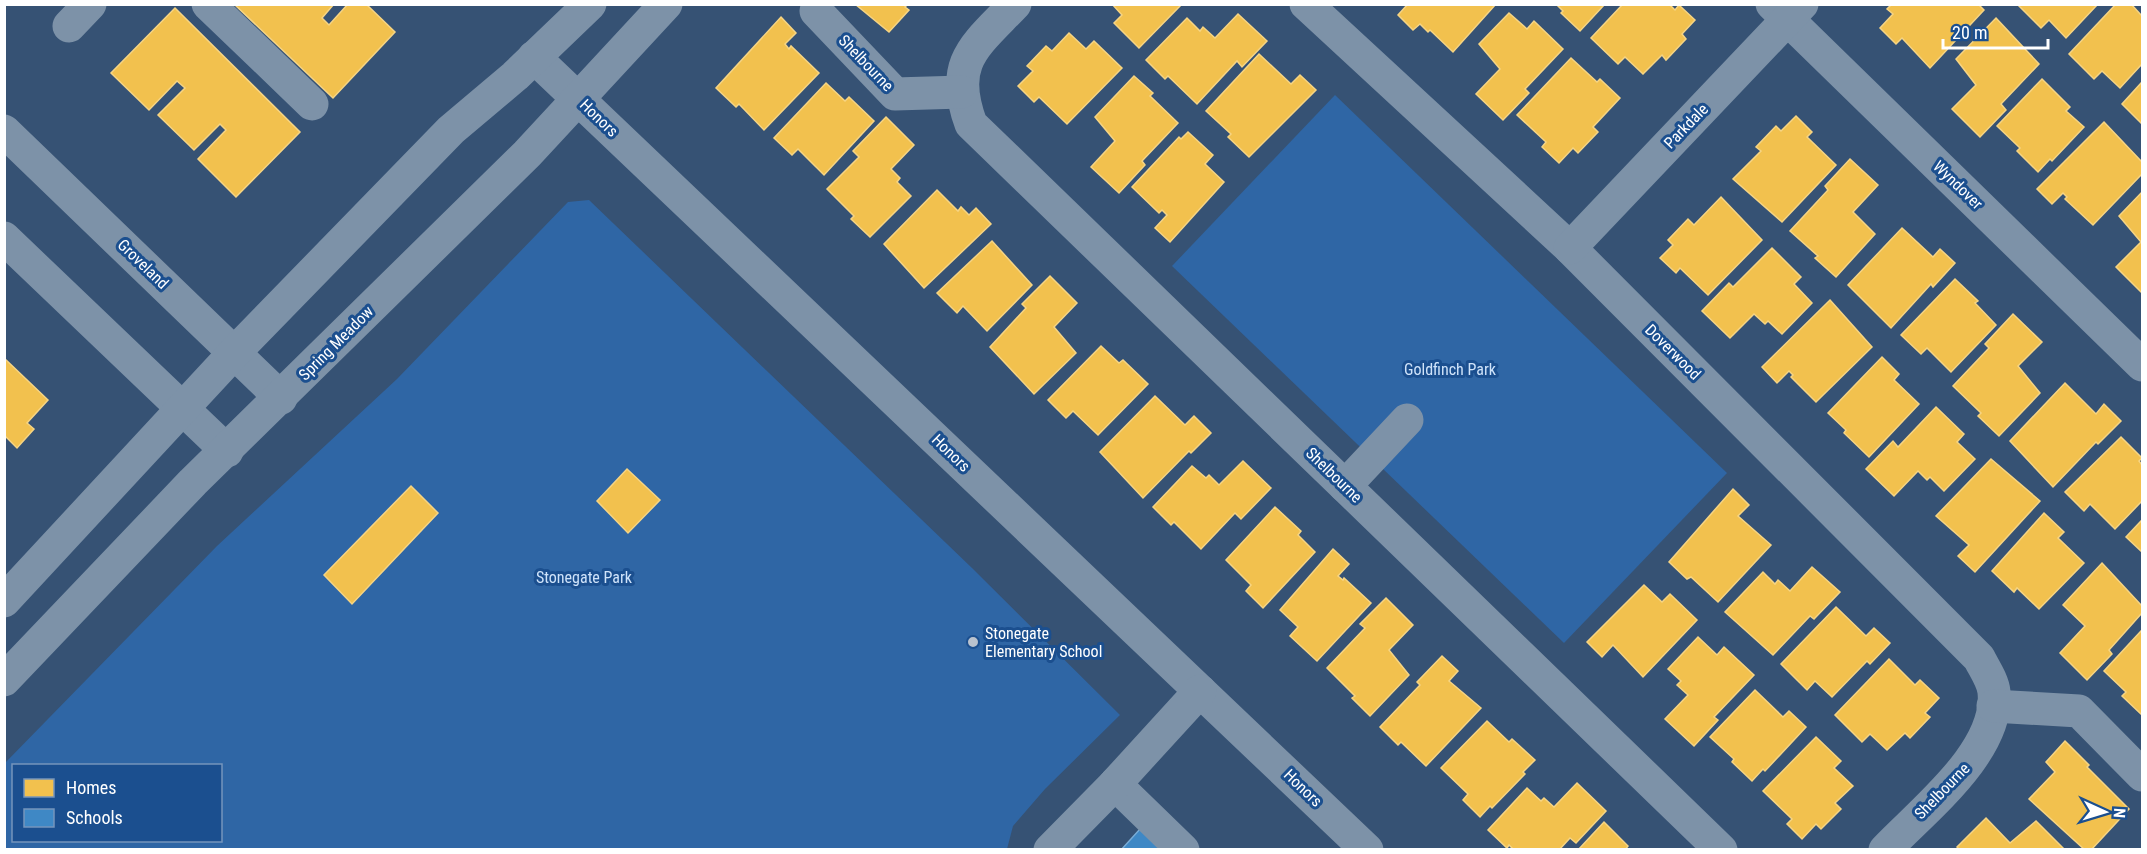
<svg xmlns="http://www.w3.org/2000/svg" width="2147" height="854" font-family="'Roboto Condensed',sans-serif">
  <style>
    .green { fill: #2f66a5; fill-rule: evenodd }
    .homes { fill: #f2c14e; stroke: #f6d483; stroke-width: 1.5 }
    .schools { fill: #3f88c5; stroke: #79acd6; stroke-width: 1.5 }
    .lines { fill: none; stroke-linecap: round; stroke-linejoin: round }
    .minor { stroke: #7d92a8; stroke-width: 33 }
    .poi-dot { fill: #b9c2ce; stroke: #1b4f8f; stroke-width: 2 }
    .labels { text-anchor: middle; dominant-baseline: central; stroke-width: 6; stroke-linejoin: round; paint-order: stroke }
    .street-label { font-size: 16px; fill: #fff; stroke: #1b4f8f }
    .park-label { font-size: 16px; fill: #cfe3fa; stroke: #1b4f8f }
    .poi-label { font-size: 16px; fill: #fff; stroke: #1b4f8f; text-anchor: start }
  </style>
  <rect width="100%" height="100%" fill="#365274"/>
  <g class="green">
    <path d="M1335,95L1727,473L1564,643L1172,266Z"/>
    <path d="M589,200L972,568L1120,715L1045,789L1013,826L1007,849L5,850V763L217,546L397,379L568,202ZM14,766H220V840H14Z"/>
  </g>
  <g class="homes">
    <path d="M234,4H334L322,18L329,25L348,4H366L395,32L333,98Z"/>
    <path d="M855,4H908L905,7L909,10L889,32Z"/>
    <path d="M1112,4H1182L1139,48L1114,23L1122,15Z"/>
    <path d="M1408,4H1496L1453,52L1430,30L1428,32L1420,24L1413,30L1398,15Z"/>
    <path d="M1556,4H1605L1580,31L1561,13L1563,11Z"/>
    <path d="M1623,4H1669L1675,10L1679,5L1695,20L1682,34L1686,39L1666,60L1662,55L1643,74L1625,57L1618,64L1591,38Z"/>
    <path d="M1892,4H1978L1984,10L1930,68L1902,38L1896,44L1880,28L1893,14L1887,9Z"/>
    <path d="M2017,4H2096L2097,5L2066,38L2049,20L2041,28Z"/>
    <path d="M2116,4H2131L2142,16V64L2120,88L2102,71L2094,79L2069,54Z"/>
    <path d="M175,8L300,132L236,197L198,159L226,130L220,124L194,150L158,115L185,88L177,81L149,110L111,73Z"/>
    <path d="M1509,13L1527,29L1534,21L1563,49L1525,89L1529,93L1503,120L1476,94L1500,69L1479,44Z"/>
    <path d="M1238,14L1267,41L1242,67L1237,61L1197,104L1168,76L1165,79L1146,60L1187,18L1200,31L1203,27L1215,38Z"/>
    <path d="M781,17L796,33L785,44L789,49L791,46L819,73L764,130L739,104L736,107L716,88Z"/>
    <path d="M1996,18L2039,64L2001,104L2006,110L1980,137L1952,109L1976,85L1956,59Z"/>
    <path d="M1069,33L1086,49L1094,41L1122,68L1067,124L1039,97L1034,102L1018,86L1033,71L1027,66L1046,46L1052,51Z"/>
    <path d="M1259,54L1291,84L1300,75L1316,90L1249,157L1228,137L1231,134L1206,111Z"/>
    <path d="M1571,58L1597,82L1600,79L1620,98L1593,127L1598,132L1578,153L1573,148L1559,163L1542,147L1546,142L1517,115Z"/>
    <path d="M1134,76L1153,93L1150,96L1178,123L1142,161L1145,165L1119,193L1091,167L1115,141L1095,117Z"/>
    <path d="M2042,79L2070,107L2066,111L2084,127L2052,161L2050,159L2038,172L2017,151L2020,148L1997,126Z"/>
    <path d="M2142,82V122L2141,123L2122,104Z"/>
    <path d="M826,83L845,101L849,97L874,121L824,175L798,149L792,155L774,138Z"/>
    <path d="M1796,116L1812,132L1807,137L1836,165L1782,222L1733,179L1761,151L1756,147L1776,126L1781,131Z"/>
    <path d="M886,117L914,145L891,169L900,178L897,182L911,196L870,237L851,219L854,216L827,189L859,157L853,151Z"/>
    <path d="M2104,122L2142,162V174L2093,225L2065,199L2067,197L2063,193L2052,204L2037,189Z"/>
    <path d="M1188,132L1213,155L1205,164L1224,182L1170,242L1155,228L1167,215L1162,210L1159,213L1132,187L1179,137L1181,139Z"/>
    <path d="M1850,159L1878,185L1853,212L1875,234L1836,277L1815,258L1818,256L1790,231L1828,190L1825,186Z"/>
    <path d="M937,190L958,211L961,207L969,215L976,208L991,224L924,288L884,244Z"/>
    <path d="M2142,192V293L2116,267L2141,242L2119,216Z"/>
    <path d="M1721,197L1762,240L1708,295L1680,268L1676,273L1660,258L1673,245L1668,240L1688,219L1694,225Z"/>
    <path d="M1902,228L1933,257L1940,249L1955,263L1933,287L1931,284L1891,328L1848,285Z"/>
    <path d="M992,241L1032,285L987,331L963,306L957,313L937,293Z"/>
    <path d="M1772,248L1801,277L1794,284L1812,303L1782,334L1768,321L1765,324L1754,314L1730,338L1702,311L1729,283L1733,287Z"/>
    <path d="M1050,276L1077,303L1054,327L1076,353L1034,394L990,347L1026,308L1022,304Z"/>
    <path d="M1955,279L1978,301L1975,303L1996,325L1951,372L1927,348L1921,354L1901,335Z"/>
    <path d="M1830,300L1872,347L1816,402L1791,377L1793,375L1789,371L1777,383L1762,367Z"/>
    <path d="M2013,314L2042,342L2018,366L2040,393L1999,436L1978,416L1981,413L1953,386L1989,348L1985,344Z"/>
    <path d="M1101,346L1119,363L1123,360L1148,384L1098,435L1073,411L1066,418L1048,400Z"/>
    <path d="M1882,357L1899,374L1894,380L1919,404L1869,457L1844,433L1846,430L1828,413Z"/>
    <path d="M4,358L48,400L27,423L34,429L17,448L4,435Z"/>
    <path d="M2065,383L2096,414L2104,404L2121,421L2098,444L2096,442L2053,487L2010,441Z"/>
    <path d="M1155,396L1185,425L1194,416L1211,433L1191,453L1189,451L1143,498L1100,452Z"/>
    <path d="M1936,407L1964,434L1957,442L1975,459L1944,491L1930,477L1927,480L1918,471L1894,496L1866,469L1893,441L1898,447Z"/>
    <path d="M2121,437L2142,458L2139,461L2142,465V501L2115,529L2090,504L2084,511L2065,492Z"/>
    <path d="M1991,459L2040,501L1975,572L1958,556L1969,545L1936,516Z"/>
    <path d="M1243,461L1271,488L1241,519L1235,513L1201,549L1174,522L1171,525L1153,507L1192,466L1206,478L1209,475L1219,485Z"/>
    <path d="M627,469L660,500L628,533L597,501Z"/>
    <path d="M411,486L438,513L352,604L324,575Z"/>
    <path d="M1733,489L1749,505L1738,516L1771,545L1718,602L1691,577L1687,579L1669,562Z"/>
    <path d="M1275,507L1301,531L1298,535L1315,552L1263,608L1246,591L1251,585L1226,560Z"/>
    <path d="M2044,513L2064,532L2058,538L2084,563L2039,609L2017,588L2014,592L1992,571Z"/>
    <path d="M2142,520V552L2126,537Z"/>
    <path d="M1333,549L1349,564L1338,576L1343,580L1344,578L1371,603L1317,661L1290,636L1298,627L1280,610Z"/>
    <path d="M2102,563L2142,606V613L2109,650L2112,654L2087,680L2060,653L2085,626L2063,605Z"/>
    <path d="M1812,567L1840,592L1814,619L1810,616L1773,655L1725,612L1763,572L1775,584L1778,580L1790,591Z"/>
    <path d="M1644,585L1662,602L1670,594L1697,620L1643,677L1613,645L1602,657L1587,642Z"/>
    <path d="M1386,598L1413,625L1389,650L1409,675L1370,716L1352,698L1355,696L1327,668L1365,628L1360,624Z"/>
    <path d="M1836,607L1866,636L1874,628L1890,643L1870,664L1867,661L1832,697L1815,681L1807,690L1781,664Z"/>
    <path d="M2142,630V715L2122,696L2126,692L2104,671Z"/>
    <path d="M1698,637L1717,655L1724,647L1754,675L1714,717L1718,720L1694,746L1665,719L1688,695L1677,685L1681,681L1668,669Z"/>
    <path d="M1442,656L1458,671L1449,681L1481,708L1426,766L1401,742L1398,745L1380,727L1420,685L1417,682Z"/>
    <path d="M1889,659L1915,685L1920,680L1939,698L1925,713L1930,717L1910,738L1905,733L1887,750L1870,734L1862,742L1835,715Z"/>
    <path d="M1755,690L1783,717L1789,711L1806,727L1765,771L1763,769L1752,781L1732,762L1734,759L1710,737Z"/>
    <path d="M1487,721L1509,742L1512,739L1535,760L1523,772L1525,774L1492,808L1490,806L1480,817L1463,800L1468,794L1441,768Z"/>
    <path d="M1816,737L1841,761L1834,768L1853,786L1835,803L1841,809L1821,829L1816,824L1802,839L1787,824L1792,819L1763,791Z"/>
    <path d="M2065,741L2089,765L2087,767L2129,809L2091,850H2085L2029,799L2055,772L2046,762Z"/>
    <path d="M1577,783L1606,811L1576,843L1570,838L1559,850H1514L1509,845L1507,848L1488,830L1527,788L1541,801L1544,798L1554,807Z"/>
    <path d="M1986,818L2010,843L2036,821L2065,850H1960L1957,847Z"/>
    <path d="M1604,822L1628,846L1625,850H1578Z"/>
  </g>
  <path class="schools" d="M1140,829L1162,850H1121Z"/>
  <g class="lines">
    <g class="minor">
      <path d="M208,4L312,104"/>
      <path d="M1015,4C975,46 948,62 971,124L1721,850"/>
      <path d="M1306,4L1570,248L1979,658C1984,668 1993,681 1994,692C2000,751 1923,810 1885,850"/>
      <path d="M1772,4L2142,365"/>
      <path d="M816,11L895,94L962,92"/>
      <path d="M69,26L90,4"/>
      <path d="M534,57L1367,850"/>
      <path d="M4,131L281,398"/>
      <path d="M4,238L227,451"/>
      <path d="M1570,248L1802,4"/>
      <path d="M1345,486L1407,420"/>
      <path d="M4,601L234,353L451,130L515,76L590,4"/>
      <path d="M4,680L193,482L527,154L666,4"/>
      <path d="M1993,706L2079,711L2142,775"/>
      <path d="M1115,784L1183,850"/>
      <path d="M1050,850L1115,784L1200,691"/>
    </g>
  </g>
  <circle class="poi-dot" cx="973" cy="642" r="6"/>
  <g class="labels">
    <g class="street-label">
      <text transform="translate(866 63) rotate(46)">Shelbourne</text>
      <text transform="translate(599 118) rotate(44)">Honors</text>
      <text transform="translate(1686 126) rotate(-46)">Parkdale</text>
      <text transform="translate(1958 185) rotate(44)">Wyndover</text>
      <text transform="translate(143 264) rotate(44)">Groveland</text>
      <text transform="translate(336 343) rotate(-45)">Spring Meadow</text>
      <text transform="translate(1673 352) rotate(45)">Doverwood</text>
      <text transform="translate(951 453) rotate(44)">Honors</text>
      <text transform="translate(1334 475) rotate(44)">Shelbourne</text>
      <text transform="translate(1303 788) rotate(44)">Honors</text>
      <text transform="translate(1942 791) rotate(-46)">Shelbourne</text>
    </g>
    <g class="park-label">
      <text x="1450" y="369">Goldfinch Park</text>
      <text x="584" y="577">Stonegate Park</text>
    </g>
    <g class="poi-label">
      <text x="985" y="633">Stonegate<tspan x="985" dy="18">Elementary School</tspan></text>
    </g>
  </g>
  <rect width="2147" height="854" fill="none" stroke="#ffffff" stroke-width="12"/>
  <rect x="12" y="764" width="210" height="78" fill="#1b4f8f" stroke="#7695bc" stroke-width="1.5"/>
  <rect x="24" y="779" width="30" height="18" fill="#f2c14e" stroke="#7695bc" stroke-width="1.5"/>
  <text x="66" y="794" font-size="18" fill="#ffffff">Homes</text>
  <rect x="24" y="809" width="30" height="18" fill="#3f88c5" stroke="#7695bc" stroke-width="1.5"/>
  <text x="66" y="824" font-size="18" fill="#ffffff">Schools</text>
  <g transform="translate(2105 812) rotate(94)" stroke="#1b4f8f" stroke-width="4.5" paint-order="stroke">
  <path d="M0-4.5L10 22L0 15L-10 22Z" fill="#ffffff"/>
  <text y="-9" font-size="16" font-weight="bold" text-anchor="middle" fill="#ffffff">N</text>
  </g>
  <path d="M1943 39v9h105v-9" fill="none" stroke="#ffffff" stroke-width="3"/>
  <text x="1952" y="39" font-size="18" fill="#ffffff" stroke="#1b4f8f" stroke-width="4.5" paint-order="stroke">20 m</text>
</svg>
